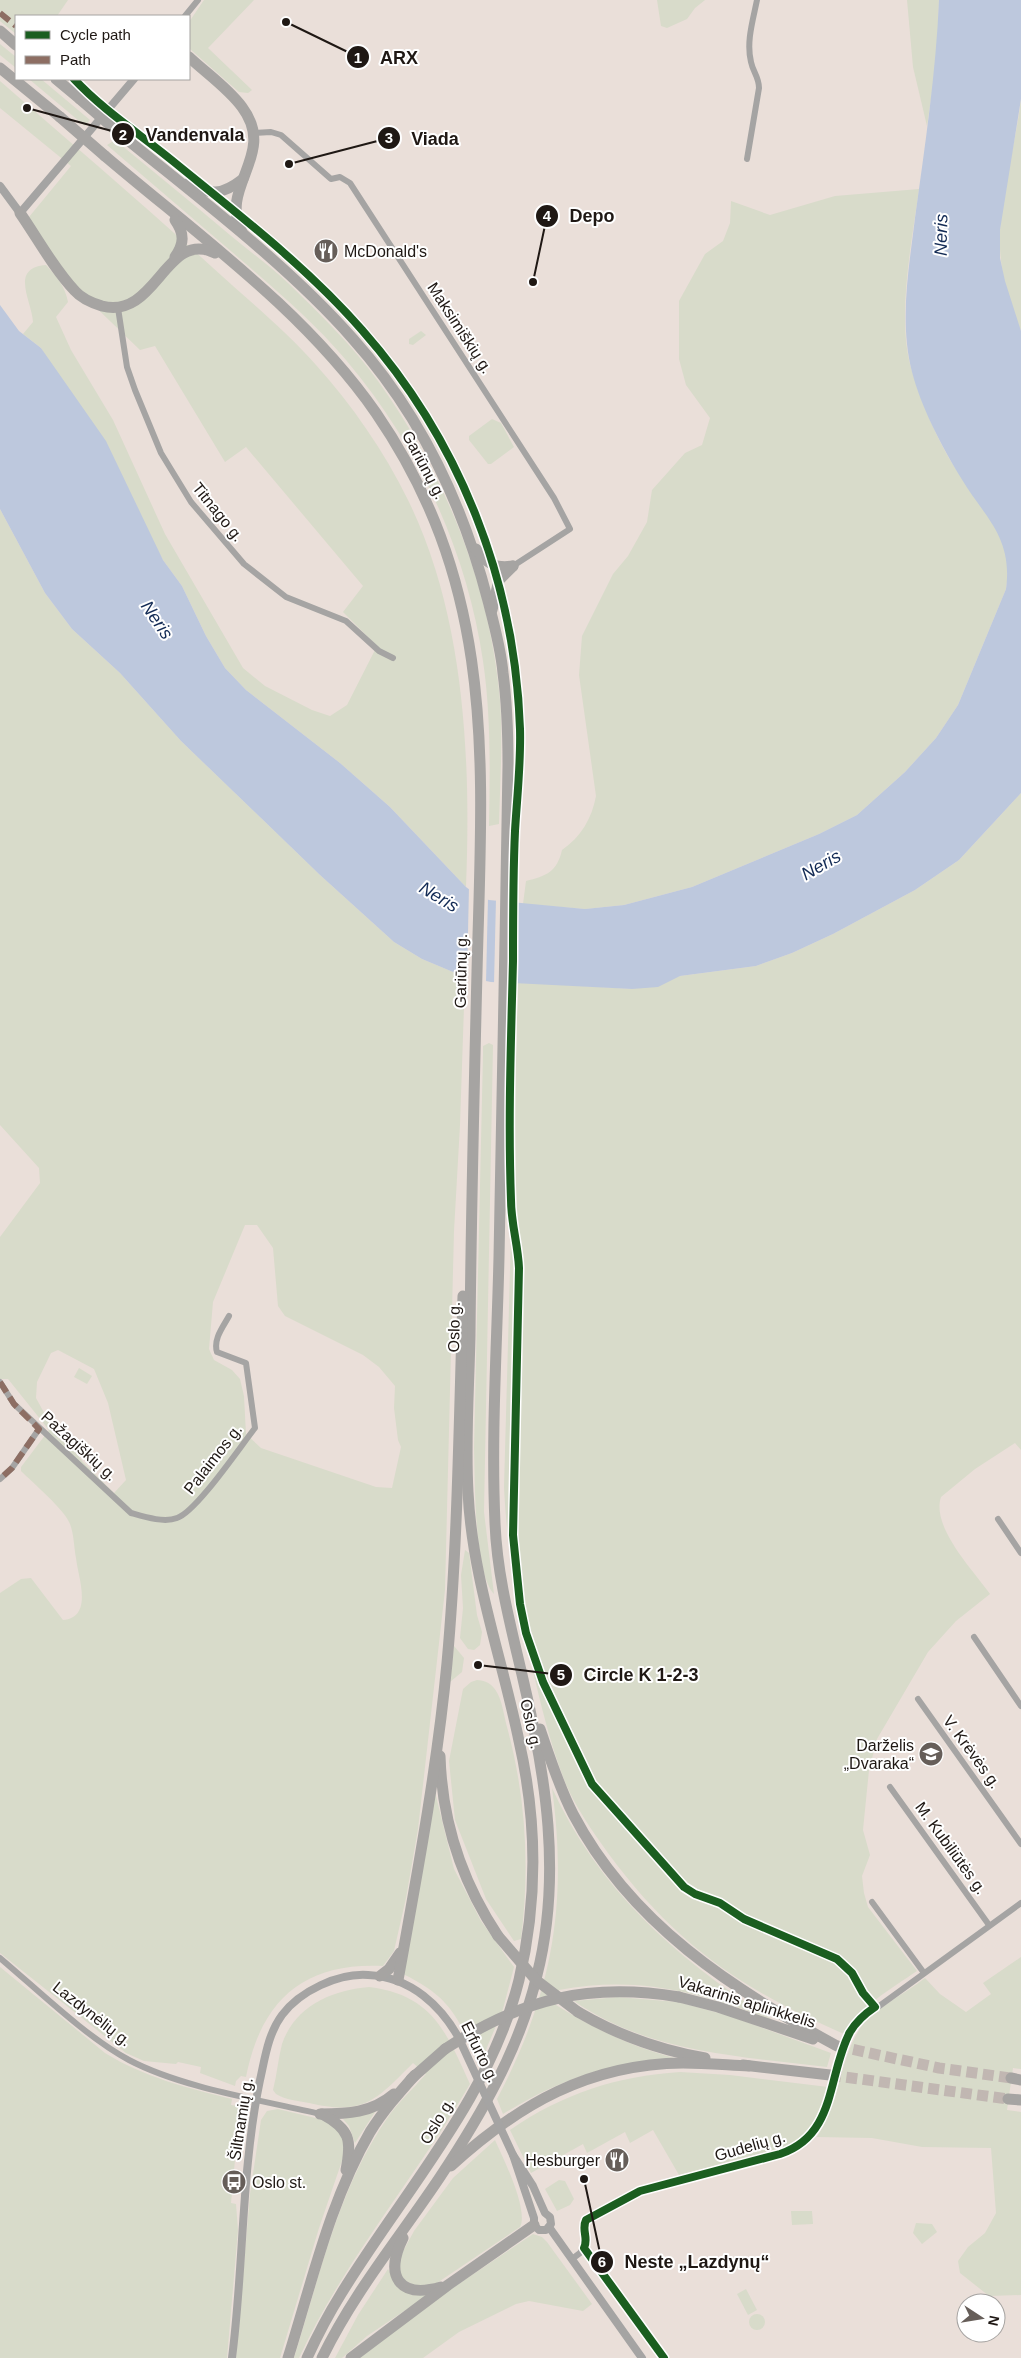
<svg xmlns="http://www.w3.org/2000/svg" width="1021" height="2358" font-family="Helvetica,sans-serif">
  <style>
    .green { fill: #d8dbca; fill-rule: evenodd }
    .water { fill: #bdc8dd }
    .pier { fill: #eadfd9 }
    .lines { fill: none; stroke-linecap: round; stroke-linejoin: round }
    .trunk-tunnel { stroke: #c1b7b2; stroke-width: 11; stroke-dasharray: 11 5.5; stroke-linecap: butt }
    .minor { stroke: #a5a4a3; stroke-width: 6 }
    .tertiary { stroke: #a5a4a3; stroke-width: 8 }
    .trunk { stroke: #a6a4a2; stroke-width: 11 }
    .tertiary-bridge { stroke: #a5a4a3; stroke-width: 8 }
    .trunk-bridge { stroke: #a6a4a2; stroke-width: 11 }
    .quiet { stroke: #8d6e63; stroke-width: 6; stroke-dasharray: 12 6; stroke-linecap: butt }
    .cycleway-casing { stroke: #fff; stroke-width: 11 }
    .cycleway { stroke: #1b5e20; stroke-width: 8 }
    .labels { text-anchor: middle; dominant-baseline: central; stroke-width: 4; stroke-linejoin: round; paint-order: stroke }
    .poi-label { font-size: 16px; fill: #1f1814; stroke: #fff; text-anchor: start }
    .street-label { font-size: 16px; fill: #1f1814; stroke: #fff }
    .water-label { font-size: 18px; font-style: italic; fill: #132b55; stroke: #fff }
    .leader { fill: none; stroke: #1f1814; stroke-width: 2 }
    .callout-dot { fill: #1f1814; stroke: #fff; stroke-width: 2 }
    .mark-label { font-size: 15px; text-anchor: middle; font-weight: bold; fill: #fff }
    .callout-label { font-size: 18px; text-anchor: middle; font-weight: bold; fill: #1f1814; stroke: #fff; stroke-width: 4; stroke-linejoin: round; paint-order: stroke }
  </style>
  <rect width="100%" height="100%" fill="#eadfd9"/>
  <g class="green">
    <path d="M0,0H68L57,16H16V34L0,21Z"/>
    <path d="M204,0H254L208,48L252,90L248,93L239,92L190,49L189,22Z"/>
    <path d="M657,0H705L695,8L687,19L667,28L661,26Z"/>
    <path d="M907,0H939L937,59L927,126L913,67Z"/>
    <path d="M0,44L16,57V68L0,55Z"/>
    <path d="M29,79H41L90,120L85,126Z"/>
    <path d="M0,81C71,143 143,204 212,267C247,299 285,330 316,365C352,405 384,451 408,500C465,616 471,760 466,887L390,807L340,763L246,690L225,668L206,636L182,586L163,560L41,348L23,334L33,322C32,301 9,268 46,265C57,277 65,286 68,302L56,317L71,350L113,420L165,534L243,668L265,686L312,710L330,716L347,705L377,646L343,612L363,586L246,447L225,462L155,346L140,350L81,293L30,223L29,217L71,166L0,108Z"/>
    <path d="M1021,99V331C1007,301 998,263 1000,231C1002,186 1016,143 1021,99Z"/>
    <path d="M115,140C153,171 192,203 230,235C249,251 270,266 288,283C319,313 353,346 378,381C445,474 490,585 500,700C503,741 500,783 499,824L489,826C490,770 491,715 483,661C467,551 418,445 346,360C315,323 276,290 239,258C195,220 151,183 107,145Z"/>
    <path d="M919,189C912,243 895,322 913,374C921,400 932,427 945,451C962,483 994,514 1005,548C1009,562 1008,575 1006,589L958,705L936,738L905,772L857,815L819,834L692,887L624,905L585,909L523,904L526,881C546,876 557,872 562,850C581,837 592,818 596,796L579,675L582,636L613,574L628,556L647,522L652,490L685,453L702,445L710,418L686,385L679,359V301L705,254L723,241L730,223L731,201L770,215L835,196Z"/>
    <path d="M421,331L426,335L413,345L409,344V339Z"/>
    <path d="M492,419L501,423L514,447L491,464H488L469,440V436Z"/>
    <path d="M0,509L45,593L72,629L120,673L181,741L320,875L394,942L422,959L465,977L460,1125L454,1231L445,1590L418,1829L406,1898L394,1951L383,1966C304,1962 261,2000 246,2077L241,2076L236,2081L235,2086L200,2073L201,2067L178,2062L176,2064L144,2061L126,2053L0,1953V1593L21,1579L31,1578L63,1620C94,1617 78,1577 76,1558C74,1548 74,1534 70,1524C66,1511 32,1482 21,1471V1467L49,1430L8,1379H0V1237L40,1183L39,1168L0,1125ZM245,1225H257L273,1248L278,1306L285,1316L363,1355L379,1367L395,1386L394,1408L398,1440L401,1447L392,1488L376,1487L261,1448L246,1434L244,1396L240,1379L232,1370L214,1360L209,1349L213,1302ZM58,1350L94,1369L108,1403L126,1480L114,1493L83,1462L69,1444L58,1438L36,1398L37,1382L51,1353Z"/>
    <path d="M1021,793V1450L1015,1443L975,1469L941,1497C931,1527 973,1570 990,1594L956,1621L928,1652L877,1739L869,1770L863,1830L870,1855L862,1876L864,1893L868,1907L917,1971C891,1989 860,2006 844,2034C741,1989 675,1944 608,1853C592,1831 575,1806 565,1782C550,1743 540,1702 531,1662C517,1600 507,1551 504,1487L518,982L632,989L680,976L756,966L792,953L833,934L915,890L959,860Z"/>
    <path d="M489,1043L493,1045L484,1512L494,1594C474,1573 475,1478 474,1448L483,1054V1046Z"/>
    <path d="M79,1368L92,1376L87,1384L74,1377Z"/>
    <path d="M465,1550L469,1553L477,1615L482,1632L480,1645L474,1650L468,1649L460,1638L463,1608L461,1575Z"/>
    <path d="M454,1646L464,1658L462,1672L450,1682Z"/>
    <path d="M477,1680C501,1681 502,1708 507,1727C526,1797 530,1867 521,1939L514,1941L486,1899L455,1820L449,1761L463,1689L471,1682Z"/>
    <path d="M552,1788C599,1891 679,1961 773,2020C699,1992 638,1975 559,1990L556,2005C594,2029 631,2046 674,2058C606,2064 562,2078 503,2114L497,2099C552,1994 568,1906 552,1788Z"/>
    <path d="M435,1792L454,1869L481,1921L514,1967L503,2009L480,2064C457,2017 452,1998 403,1974Z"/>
    <path d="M1021,1957V2069L1013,2068L1007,2110L1021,2112V2295L989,2296L960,2273L958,2261L968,2247L985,2233L996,2213L991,2148L922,2147L872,2138L817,2137C839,2103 840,2058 861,2027C874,2009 906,1993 925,1978L940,1994L966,2012L991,1994L983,1983Z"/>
    <path d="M0,1967L105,2053C144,2077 187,2088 232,2099L231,2105L238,2106L240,2101L244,2105V2126L239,2148L236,2149L231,2203L236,2204L238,2230L227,2358H0Z"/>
    <path d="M369,1987C433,1995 446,2032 470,2084C416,2177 343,2262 299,2358H294C319,2278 338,2190 386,2120C397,2103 413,2089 426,2074L413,2063C376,2100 364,2116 309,2103C298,2101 286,2100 276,2094L273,2090C277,2075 278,2059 282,2044C295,2006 332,1990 369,1987Z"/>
    <path d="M618,1997L678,2002L730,2016L831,2053L827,2067C739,2056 649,2053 574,2001Z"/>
    <path d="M680,2072L730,2075L828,2087C820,2112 812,2131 789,2146L679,2175L653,2130L630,2143L625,2132L587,2153L583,2144L531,2173L510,2130C562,2094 617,2076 680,2072Z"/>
    <path d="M278,2109L328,2121L343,2135L344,2155L319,2228L280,2358H236L250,2194L261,2120L267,2111Z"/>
    <path d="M377,2109L355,2143L349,2126L343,2119Z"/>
    <path d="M495,2140C503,2158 529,2210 520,2227L434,2285L418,2288L400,2277V2257L414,2231L453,2178Z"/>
    <path d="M559,2180L565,2181L574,2199L570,2205L557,2211L545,2189Z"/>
    <path d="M791,2211H812L813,2224L792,2225Z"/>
    <path d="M916,2223L932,2224L937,2232L922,2244L913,2233Z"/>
    <path d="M533,2234L542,2237L547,2242L592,2304L583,2311L529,2301L516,2304L459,2332L423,2358H356L408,2318Z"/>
    <path d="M388,2269L397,2284L428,2295L367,2336L342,2358H335L358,2315Z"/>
    <path d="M746,2289L757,2310L748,2315L737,2294Z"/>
    <circle cx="757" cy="2322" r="8"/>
  </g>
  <path class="water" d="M939,0H1021V99L1000,230V258L1005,281L1021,331V793L959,860L915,890L833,934L792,953L756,966L680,976L658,987L632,989L491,982L465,977L422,959L394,942L320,875L181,741L120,673L72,629L45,593L0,509V305L19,331L41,348L106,441L163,560L182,586L206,636L225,668L246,690L340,763L390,807L466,887L475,894L489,900L585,909L624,905L692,887L819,834L857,815L905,772L936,738L958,705L1006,589C1013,537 985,518 961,478C942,447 921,407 912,372C899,321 909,268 915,218C925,145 936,73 939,0Z"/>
  <g class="pier">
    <path d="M469,886L488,897L486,983L467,980Z"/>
    <path d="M496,899L515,901L513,984H494Z"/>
  </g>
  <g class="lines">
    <g class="trunk-tunnel">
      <path d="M837,2046L939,2068L1011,2078"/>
      <path d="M830,2075L1008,2099"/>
    </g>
    <g class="minor">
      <path d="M185,16L198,0"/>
      <path d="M254,133L271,132L281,135L331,179L340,177L350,183L554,498L570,529L513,566"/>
      <path d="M747,159L759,88C759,77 753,72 751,62C746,42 753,20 757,0"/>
      <path d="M118,308L127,367L135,390L161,453L191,502L244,564L286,597L346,621L379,651L393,658"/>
      <path d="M0,1382L14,1404L131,1513C145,1517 164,1523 177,1518C196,1512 240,1447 255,1428L246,1363L217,1352C213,1339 223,1327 229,1316"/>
      <path d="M0,1479L12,1468L39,1429"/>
      <path d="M998,1519L1021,1553"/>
      <path d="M974,1637L1021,1706"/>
      <path d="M918,1699L1021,1844"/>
      <path d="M890,1787L989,1925"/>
      <path d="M872,1902L924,1973"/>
      <path d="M0,1958C38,1990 86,2037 129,2060C182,2088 261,2100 320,2114"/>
      <path d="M572,2259L580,2253L586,2244L583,2227L586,2220L640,2191L780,2154C831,2137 834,2075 851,2031L860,2020L1021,1903"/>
    </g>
    <g class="tertiary">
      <path d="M0,186L20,213L134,79"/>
      <path d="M513,2155L533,2186L545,2213L550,2217L551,2224L546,2230H539L534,2225V2218Z"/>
      <path d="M549,2227L642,2358"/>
      <path d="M232,2358C244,2265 241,2171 260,2080C265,2058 268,2034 282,2015C300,1991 338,1973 368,1975C411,1977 442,2006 461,2042"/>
    </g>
    <g class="trunk">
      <path d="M0,31L16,45"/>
      <path d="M189,57C206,73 228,88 242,107C278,155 218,186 242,232"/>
      <path d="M0,68L60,117"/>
      <path d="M56,79L80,99"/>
      <path d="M124,137C200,199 289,266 353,339C420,414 463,504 488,601C494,624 501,649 503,673C507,703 508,734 508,765C505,929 503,1093 499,1257C497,1345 491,1435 495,1523C497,1576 511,1627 523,1679C546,1776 562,1876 537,1975C520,2048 481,2115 440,2177C400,2237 354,2292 322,2358"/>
      <path d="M105,156C199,236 305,311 376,413C499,592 482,768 477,972C474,1093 471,1214 470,1335C469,1387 465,1440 468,1492C472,1577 502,1658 519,1741C537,1820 538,1900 519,1980C489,2100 403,2192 341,2294C328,2315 317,2336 307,2358"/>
      <path d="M187,184C211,195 221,196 243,179"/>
      <path d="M20,213C38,239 54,269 75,291C82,299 92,303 102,306C157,320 165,229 215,253"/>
      <path d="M175,257C184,244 185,234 175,220"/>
      <path d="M476,549C487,563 494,569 513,566"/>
      <path d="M492,610L499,580L513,566"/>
      <path d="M540,1729C550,1758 559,1787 573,1814C631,1924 732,1989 837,2046"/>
      <path d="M440,1756C442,1821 462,1882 498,1936"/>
      <path d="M380,1976L389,1969L400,1953"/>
      <path d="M398,1980C417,1875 437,1769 447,1663C458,1541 459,1418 463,1296"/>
      <path d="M679,1997L718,2007L813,2039"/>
      <path d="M578,2012C619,2036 659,2050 705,2058"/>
      <path d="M743,2065L830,2075"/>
      <path d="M1011,2078L1021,2080"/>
      <path d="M411,2079L445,2049"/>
      <path d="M1008,2099L1021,2100"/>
      <path d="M320,2114C347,2114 372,2113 394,2094"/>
      <path d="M322,2114C350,2129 352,2140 346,2170"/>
      <path d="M451,2166C519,2104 589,2064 683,2063C705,2063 727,2065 749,2066"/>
      <path d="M403,2238C384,2276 399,2299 441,2287"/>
      <path d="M288,2358C312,2282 330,2201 370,2132C383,2111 399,2093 415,2075"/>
      <path d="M351,2358L448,2285L534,2225"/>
    </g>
    <path class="tertiary-bridge" d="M462,2045L513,2155"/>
    <g class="trunk-bridge">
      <path d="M80,99L124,137"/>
      <path d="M60,117L105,156"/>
      <path d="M498,1936L536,1980L578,2012"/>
      <path d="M445,2049C522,1999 588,1982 679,1997"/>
    </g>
    <g class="quiet">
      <path d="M0,13L16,26"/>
      <path d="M0,1382L14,1404L39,1429L12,1468L0,1479"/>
    </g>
    <defs>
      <path id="cycleway" d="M74,79C104,111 140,134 174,162C239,215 307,267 362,330C460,441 515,581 520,729C521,763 517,797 515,831C513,874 513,918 513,961C511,1041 508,1120 511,1200C511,1223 518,1245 519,1268L513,1535L520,1604L526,1633L543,1682L592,1784L684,1887L695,1894L720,1903L744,1919L837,1959L852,1973L863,1993L875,2007C866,2013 856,2022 850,2032C827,2075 837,2135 780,2154L640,2191L586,2220C581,2230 589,2238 584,2248L664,2358"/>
    </defs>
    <use href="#cycleway" class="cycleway-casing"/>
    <use href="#cycleway" class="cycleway"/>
  </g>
  <defs>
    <symbol id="restaurant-disc" viewBox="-11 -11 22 22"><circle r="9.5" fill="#665e59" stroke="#fff"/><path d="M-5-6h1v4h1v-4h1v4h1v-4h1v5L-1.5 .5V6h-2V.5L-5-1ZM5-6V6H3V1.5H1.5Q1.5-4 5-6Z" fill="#fff"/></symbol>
    <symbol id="school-disc" viewBox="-11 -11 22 22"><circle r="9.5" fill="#665e59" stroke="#fff"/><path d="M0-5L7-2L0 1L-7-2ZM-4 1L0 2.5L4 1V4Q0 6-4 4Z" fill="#fff"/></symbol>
    <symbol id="bus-disc" viewBox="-11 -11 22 22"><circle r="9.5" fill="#665e59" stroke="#fff"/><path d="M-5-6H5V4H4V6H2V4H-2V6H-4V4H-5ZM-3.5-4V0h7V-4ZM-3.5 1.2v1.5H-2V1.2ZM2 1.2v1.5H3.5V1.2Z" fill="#fff"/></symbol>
  </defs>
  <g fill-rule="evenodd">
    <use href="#restaurant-disc" x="312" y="237" width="28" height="28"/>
    <use href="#school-disc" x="917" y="1740" width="28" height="28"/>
    <use href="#restaurant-disc" x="603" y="2146" width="28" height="28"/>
    <use href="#bus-disc" x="220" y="2168" width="28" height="28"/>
  </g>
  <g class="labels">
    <g class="poi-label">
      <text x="344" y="251">McDonald's</text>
      <text x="914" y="1745" text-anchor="end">Darželis<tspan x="914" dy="18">„Dvaraka“</tspan></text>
      <text x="600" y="2160" text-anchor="end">Hesburger</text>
      <text x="252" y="2182">Oslo st.</text>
    </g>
    <g class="street-label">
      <text transform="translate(460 328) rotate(57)">Maksimiškių g.</text>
      <text transform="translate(424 465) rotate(62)">Gariūnų g.</text>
      <text transform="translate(218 512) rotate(51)">Titnago g.</text>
      <text transform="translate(461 971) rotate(-89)">Gariūnų g.</text>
      <text transform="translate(454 1327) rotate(-89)">Oslo g.</text>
      <text transform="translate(79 1446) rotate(42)">Pažagiškių g.</text>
      <text transform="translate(213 1459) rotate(-52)">Palaimos g.</text>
      <text transform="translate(531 1724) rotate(77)">Oslo g.</text>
      <text transform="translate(972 1752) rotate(54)">V. Krėvės g.</text>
      <text transform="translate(951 1848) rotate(54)">M. Kubiliūtės g.</text>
      <text transform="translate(747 2002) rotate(17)">Vakarinis aplinkkelis</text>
      <text transform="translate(92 2014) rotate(38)">Lazdynėlių g.</text>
      <text transform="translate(480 2052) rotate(64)">Erfurto g.</text>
      <text transform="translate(241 2119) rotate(-81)">Šiltnamių g.</text>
      <text transform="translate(437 2121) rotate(-59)">Oslo g.</text>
      <text transform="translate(750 2146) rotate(-16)">Gudelių g.</text>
    </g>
    <g class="water-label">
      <text transform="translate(941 235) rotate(-89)">Neris</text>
      <text transform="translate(157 620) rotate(56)">Neris</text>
      <text transform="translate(821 865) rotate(-30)">Neris</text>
      <text transform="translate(439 897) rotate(31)">Neris</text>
    </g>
  </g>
  <path class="leader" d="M286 22L358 57M27 108L123 134M289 164L389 138M533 282L547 216M478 1665L561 1675M584 2179L602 2262"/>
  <g class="callout-dot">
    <circle cx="286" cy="22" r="5"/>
    <circle cx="27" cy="108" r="5"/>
    <circle cx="289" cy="164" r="5"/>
    <circle cx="533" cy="282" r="5"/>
    <circle cx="478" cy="1665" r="5"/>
    <circle cx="584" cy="2179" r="5"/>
    <circle cx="358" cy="57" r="12"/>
    <circle cx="123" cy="134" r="12"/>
    <circle cx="389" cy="138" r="12"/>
    <circle cx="547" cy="216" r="12"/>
    <circle cx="561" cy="1675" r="12"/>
    <circle cx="602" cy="2262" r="12"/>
  </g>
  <g class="mark-label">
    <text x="358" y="63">1</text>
    <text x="123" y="140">2</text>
    <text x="389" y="143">3</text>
    <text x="547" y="221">4</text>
    <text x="561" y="1680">5</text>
    <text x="602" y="2267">6</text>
  </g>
  <g class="callout-label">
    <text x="399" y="64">ARX</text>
    <text x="195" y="141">Vandenvala</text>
    <text x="435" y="145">Viada</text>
    <text x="592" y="222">Depo</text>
    <text x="641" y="1681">Circle K 1-2-3</text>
    <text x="697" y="2268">Neste „Lazdynų“</text>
  </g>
  <rect x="15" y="15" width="175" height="65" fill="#ffffff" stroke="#a5a3a1"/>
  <rect x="25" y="31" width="25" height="8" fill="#1b5e20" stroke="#a5a3a1"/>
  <text x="60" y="40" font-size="15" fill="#1f1814">Cycle path</text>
  <rect x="25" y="56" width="25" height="8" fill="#8d6e63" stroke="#a5a3a1"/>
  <text x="60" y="65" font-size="15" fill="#1f1814">Path</text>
  <g transform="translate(981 2318) rotate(102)"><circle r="24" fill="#ffffff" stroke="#a5a3a1"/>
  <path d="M0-4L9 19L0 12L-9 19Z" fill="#665e59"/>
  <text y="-8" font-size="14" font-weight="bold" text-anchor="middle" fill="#1f1814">N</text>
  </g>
</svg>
